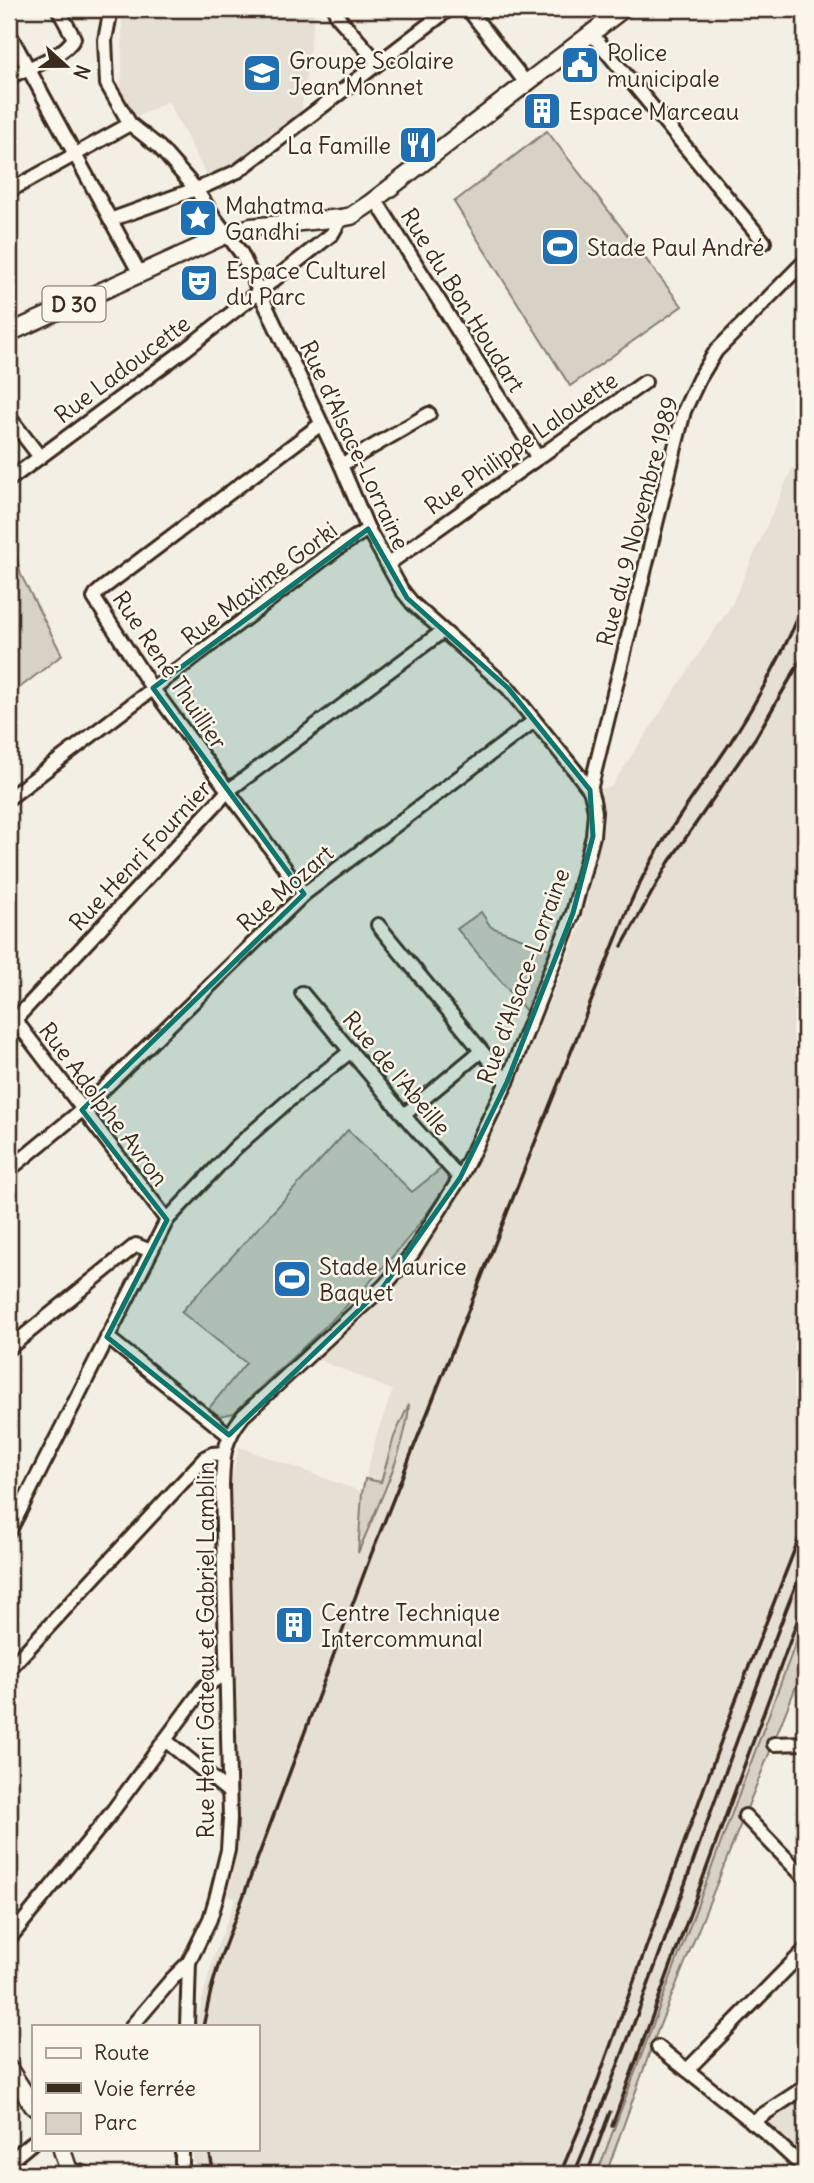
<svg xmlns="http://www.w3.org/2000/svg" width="814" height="2183" font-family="Delius,sans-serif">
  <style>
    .built { fill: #e5dfd4 }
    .green { fill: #d8d1c6; stroke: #8a7e72; stroke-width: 2 }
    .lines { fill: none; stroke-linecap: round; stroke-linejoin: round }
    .minor-casing { stroke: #3b2a1e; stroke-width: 18 }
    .major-casing { stroke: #3b2a1e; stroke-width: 21 }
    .minor { stroke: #fbf7ec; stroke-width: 12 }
    .major { stroke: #fbf7ec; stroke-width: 16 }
    .rail { stroke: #3b2a1e; stroke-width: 3.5 }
    .marked { fill: #0f766e; fill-opacity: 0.2; stroke: #0f766e; stroke-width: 5; stroke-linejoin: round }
    .labels { text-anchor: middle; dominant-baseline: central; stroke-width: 5; stroke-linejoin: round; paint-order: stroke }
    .shield { fill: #fbf7ec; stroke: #75685c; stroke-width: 2 }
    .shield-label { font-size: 21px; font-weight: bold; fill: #3b2a1e }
    .poi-label { font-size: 23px; fill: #3b2a1e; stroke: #fbf7ec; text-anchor: start }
    .street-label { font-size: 23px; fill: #3b2a1e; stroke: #fbf7ec }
  </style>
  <rect width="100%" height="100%" fill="#f3efe4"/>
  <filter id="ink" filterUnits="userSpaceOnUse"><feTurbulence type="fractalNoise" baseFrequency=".0143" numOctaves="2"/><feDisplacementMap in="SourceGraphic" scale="14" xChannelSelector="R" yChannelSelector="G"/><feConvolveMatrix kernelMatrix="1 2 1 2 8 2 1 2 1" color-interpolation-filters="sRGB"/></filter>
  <g filter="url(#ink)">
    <g class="built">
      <path d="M122,9H315L301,113L242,159L207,176L168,101L135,118L120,90L122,77Z"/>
      <path d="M805,466V1632L606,2174H193V2150H257V2027H195L214,1955L236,1898L227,1896L233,1873L237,1837L234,1677L237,1674V1665L234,1663L231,1481L239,1447L362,1492L377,1433L393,1390L317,1359L373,1307L417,1262L460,1195L507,1105L581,925L604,825L601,789L611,787L732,604L792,469L802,470Z"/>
      <path d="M805,2094V2158L764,2124L765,2119Z"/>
    </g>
    <g class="green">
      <path d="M547,131L682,306L570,386L454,202Z"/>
      <path d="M9,529L21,575L62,655L9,696Z"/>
      <path d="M481,912L491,927L550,949L526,1011L457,929Z"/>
      <path d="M348,1130L412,1192L442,1168L448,1175L449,1180C392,1274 311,1337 234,1413L220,1416L209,1408L246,1363L181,1312Z"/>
      <path d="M409,1404C407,1448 375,1511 358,1553L362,1493L365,1479L381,1482L394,1437Z"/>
      <path d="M805,1618V1664L656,2035L606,2174H597Z"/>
    </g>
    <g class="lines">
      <defs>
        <g id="minor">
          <path d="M111,9L105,40L107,84L130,124L159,147L195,188L216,220L241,253L341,465L368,529L401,589L413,604L508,688L577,773L590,790L593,800L595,812L593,836L573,913L507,1082L460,1178L412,1254L384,1286L243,1416C223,1441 223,1456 222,1486L230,1819L228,1850L216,1899L210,1919L189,1962L187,2027"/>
          <path d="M335,9L337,16L378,63"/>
          <path d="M468,9L526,83"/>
          <path d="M9,33L140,274"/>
          <path d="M591,33L764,242"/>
          <path d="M9,77C27,68 64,57 74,38L58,9"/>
          <path d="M9,191L130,124"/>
          <path d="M375,199L538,458"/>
          <path d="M110,220L207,185L238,171L449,9"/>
          <path d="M9,417L40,457"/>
          <path d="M341,465L429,414"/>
          <path d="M9,480L186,349L332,234L341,218"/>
          <path d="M388,564L645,382"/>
          <path d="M590,790L684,411L699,379L716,351L805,261"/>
          <path d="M9,798L338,548L368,529"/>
          <path d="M304,894L148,682L94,598L96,594L103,588L321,424"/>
          <path d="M378,925L507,1082"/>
          <path d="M302,993L412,1125L460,1178"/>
          <path d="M9,1012L167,1220"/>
          <path d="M9,1026L229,790L443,631"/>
          <path d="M404,1115L481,1051"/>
          <path d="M9,1170L82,1110L304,894L534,721"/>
          <path d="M107,1337L229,1435"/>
          <path d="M9,1348L131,1249L136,1245L151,1251"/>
          <path d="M9,1532L167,1220L235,1148L288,1101L351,1051"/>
          <path d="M9,1669L206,1457L212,1454L224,1453"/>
          <path d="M165,1740L229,1792"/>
          <path d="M774,1744L805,1743"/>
          <path d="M745,1816L805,1878"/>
          <path d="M9,1939L109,1816L204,1687L226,1673"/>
          <path d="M131,2027L172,1979L189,1962"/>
          <path d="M658,2047L764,2131L801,2165L804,2174"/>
          <path d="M687,2070L805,1950"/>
          <path d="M752,2122L805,2087"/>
          <path d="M9,2162L33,2142"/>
          <path d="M68,2169L87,2174"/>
          <path d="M182,2174V2150"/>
        </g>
        <g id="major">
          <path d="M9,333L228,234L251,227L341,218L351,216L369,204L623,9"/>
          <path d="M9,2069L33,2106"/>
          <path d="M62,2150L70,2174"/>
        </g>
      </defs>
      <use href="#minor" class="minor-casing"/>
      <use href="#major" class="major-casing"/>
      <use href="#minor" class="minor"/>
      <use href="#major" class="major"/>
      <g class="rail">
        <path d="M622,946L669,862L756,737L805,653"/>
        <path d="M203,2027L211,1990L221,1956L371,1555L629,906C656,843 693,799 730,743C759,698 784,651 805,602"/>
        <path d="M612,2126L805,1600"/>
        <path d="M209,2150L214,2174"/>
        <path d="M560,2174L586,2113L737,1697L805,1523"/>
        <path d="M574,2174C659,1973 723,1764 805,1562"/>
        <path d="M587,2174L610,2112"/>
      </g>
    </g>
  </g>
  <path class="marked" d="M368,529L407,598L508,688L590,790L593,836L573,913L507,1082L460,1178L384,1286L229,1435L107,1337L167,1220L82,1110L304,894L153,688Z"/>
  <defs>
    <symbol id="civic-square" viewBox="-11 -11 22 22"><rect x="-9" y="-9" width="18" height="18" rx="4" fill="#1f6fb2" stroke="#fbf7ec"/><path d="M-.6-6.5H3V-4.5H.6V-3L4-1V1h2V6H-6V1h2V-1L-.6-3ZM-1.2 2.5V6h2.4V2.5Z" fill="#fff"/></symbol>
    <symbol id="school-square" viewBox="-11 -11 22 22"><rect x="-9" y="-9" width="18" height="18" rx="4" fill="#1f6fb2" stroke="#fbf7ec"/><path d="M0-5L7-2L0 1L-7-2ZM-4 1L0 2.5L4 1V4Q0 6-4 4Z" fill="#fff"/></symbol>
    <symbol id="building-square" viewBox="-11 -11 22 22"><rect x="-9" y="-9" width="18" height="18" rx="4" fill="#1f6fb2" stroke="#fbf7ec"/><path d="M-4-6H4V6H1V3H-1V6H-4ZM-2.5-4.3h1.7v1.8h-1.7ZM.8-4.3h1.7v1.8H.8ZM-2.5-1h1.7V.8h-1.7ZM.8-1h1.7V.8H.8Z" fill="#fff"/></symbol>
    <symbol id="restaurant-square" viewBox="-11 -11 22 22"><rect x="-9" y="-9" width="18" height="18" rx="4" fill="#1f6fb2" stroke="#fbf7ec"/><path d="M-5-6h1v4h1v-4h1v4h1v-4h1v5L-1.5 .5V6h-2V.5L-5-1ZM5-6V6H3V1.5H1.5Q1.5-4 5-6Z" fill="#fff"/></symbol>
    <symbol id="sight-square" viewBox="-11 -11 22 22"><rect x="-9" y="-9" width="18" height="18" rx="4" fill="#1f6fb2" stroke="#fbf7ec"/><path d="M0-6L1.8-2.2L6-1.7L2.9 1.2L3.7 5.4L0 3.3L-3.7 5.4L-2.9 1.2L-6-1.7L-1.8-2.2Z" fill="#fff"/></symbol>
    <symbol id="stadium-square" viewBox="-11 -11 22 22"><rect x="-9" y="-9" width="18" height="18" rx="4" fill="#1f6fb2" stroke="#fbf7ec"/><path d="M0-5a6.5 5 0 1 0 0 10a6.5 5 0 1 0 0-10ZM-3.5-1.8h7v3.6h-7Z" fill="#fff"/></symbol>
    <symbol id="theatre-square" viewBox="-11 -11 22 22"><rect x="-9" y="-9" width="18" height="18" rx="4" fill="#1f6fb2" stroke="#fbf7ec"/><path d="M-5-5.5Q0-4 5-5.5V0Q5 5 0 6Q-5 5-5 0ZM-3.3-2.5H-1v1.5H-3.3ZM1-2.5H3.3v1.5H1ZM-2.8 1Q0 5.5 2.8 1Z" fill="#fff"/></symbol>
  </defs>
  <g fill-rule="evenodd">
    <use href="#civic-square" x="558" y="43" width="44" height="44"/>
    <use href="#school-square" x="240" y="51" width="44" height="44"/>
    <use href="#building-square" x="520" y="89" width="44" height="44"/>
    <use href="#restaurant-square" x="396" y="123" width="44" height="44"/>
    <use href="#sight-square" x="176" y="196" width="44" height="44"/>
    <use href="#stadium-square" x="538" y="225" width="44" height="44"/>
    <use href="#theatre-square" x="177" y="261" width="44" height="44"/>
    <use href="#stadium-square" x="270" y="1257" width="44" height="44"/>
    <use href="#building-square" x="272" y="1603" width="44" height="44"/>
  </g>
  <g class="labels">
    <rect class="shield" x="42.5" y="286.5" width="63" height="35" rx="5"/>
    <g class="shield-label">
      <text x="74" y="304">D 30</text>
    </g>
    <g class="poi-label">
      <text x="607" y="52">Police<tspan x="607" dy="26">municipale</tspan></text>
      <text x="289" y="60">Groupe Scolaire<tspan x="289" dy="26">Jean Monnet</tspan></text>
      <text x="569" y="111">Espace Marceau</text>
      <text x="391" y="145" text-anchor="end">La Famille</text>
      <text x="225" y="205">Mahatma<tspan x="225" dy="26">Gandhi</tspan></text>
      <text x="587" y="247">Stade Paul André</text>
      <text x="226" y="270">Espace Culturel<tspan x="226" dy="26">du Parc</tspan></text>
      <text x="319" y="1266">Stade Maurice<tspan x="319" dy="26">Baquet</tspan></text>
      <text x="321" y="1612">Centre Technique<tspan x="321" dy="26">Intercommunal</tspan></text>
    </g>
    <g class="street-label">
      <text transform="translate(463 300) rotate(58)">Rue du Bon Houdart</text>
      <text transform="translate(122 369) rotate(-37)">Rue Ladoucette</text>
      <text transform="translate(521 443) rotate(-35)">Rue Philippe Lalouette</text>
      <text transform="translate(355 445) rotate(65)">Rue d'Alsace-Lorraine</text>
      <text transform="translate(637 521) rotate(-75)">Rue du 9 Novembre 1989</text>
      <text transform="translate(259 583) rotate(-37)">Rue Maxime Gorki</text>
      <text transform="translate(170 670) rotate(56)">Rue René Thuillier</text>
      <text transform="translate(140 855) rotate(-47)">Rue Henri Fournier</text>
      <text transform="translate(285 888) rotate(-41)">Rue Mozart</text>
      <text transform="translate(523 976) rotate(-70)">Rue d'Alsace-Lorraine</text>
      <text transform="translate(397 1073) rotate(50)">Rue de l'Abeille</text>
      <text transform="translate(104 1104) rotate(53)">Rue Adolphe Avron</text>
      <text transform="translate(205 1650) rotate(-90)">Rue Henri Gateau et Gabriel Lamblin</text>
    </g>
  </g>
  <rect width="814" height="2183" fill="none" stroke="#fbf7ec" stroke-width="35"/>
  <rect x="18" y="18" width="779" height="2148" fill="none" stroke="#3b2a1e" stroke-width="2.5" filter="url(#ink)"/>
  <rect x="32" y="2025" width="228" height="126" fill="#fbf7ec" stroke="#aea59a" stroke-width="2"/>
  <rect x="46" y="2048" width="35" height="10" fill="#fbf7ec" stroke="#aea59a" stroke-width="2"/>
  <text x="94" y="2060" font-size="21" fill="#3b2a1e">Route</text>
  <rect x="46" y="2083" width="35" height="10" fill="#3b2a1e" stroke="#aea59a" stroke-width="2"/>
  <text x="94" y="2096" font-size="21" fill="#3b2a1e">Voie ferrée</text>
  <rect x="46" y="2113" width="35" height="21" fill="#d8d1c6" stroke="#aea59a" stroke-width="2"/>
  <text x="94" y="2130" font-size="21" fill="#3b2a1e">Parc</text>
  <g transform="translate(66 66) rotate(111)" stroke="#fbf7ec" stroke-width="5" paint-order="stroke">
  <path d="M0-5L12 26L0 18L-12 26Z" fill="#3b2a1e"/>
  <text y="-10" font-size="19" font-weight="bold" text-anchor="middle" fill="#3b2a1e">N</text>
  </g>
</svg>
